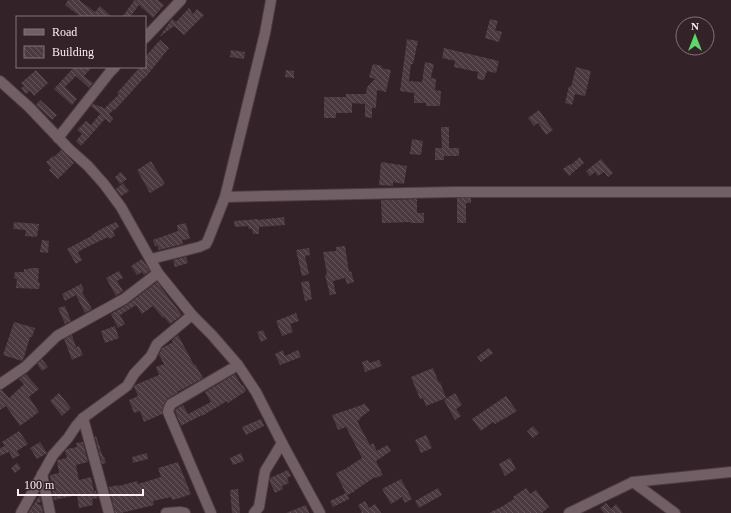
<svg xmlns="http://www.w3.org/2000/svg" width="731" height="513" font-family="Georgia,serif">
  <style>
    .building { fill: url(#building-back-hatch) }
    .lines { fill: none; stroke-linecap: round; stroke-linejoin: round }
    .minor-casing { stroke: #4b3d42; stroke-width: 12 }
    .minor { stroke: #725e65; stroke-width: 10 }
  </style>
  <defs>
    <pattern id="building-back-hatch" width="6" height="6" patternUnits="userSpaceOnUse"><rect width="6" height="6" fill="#4c3a41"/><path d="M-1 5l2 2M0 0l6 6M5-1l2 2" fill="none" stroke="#67575d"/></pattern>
  </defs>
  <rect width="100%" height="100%" fill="#332228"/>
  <g class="building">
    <path d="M68,0H79L95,12L100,6L112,17H81L65,5Z"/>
    <path d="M133,0H158L164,5L153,18L139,5L130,17H122L134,1Z"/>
    <path d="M189,8L193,14L197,9L204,15L184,35L174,26L161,36H160L172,19L176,22Z"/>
    <path d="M490,19L498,21L495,30L502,32L499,42L485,38Z"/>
    <path d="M407,39L418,41L413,64H411L409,81L422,82L425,62L434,64L431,78L436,79L435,90L441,91L440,106H426V103H414V93L400,91Z"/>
    <path d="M160,40L169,48L145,78H144L123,101L115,110L114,109L109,114L113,119L110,123L105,119L81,146L76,141L82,134L77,130L86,121L91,125L100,114L91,106L93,104L102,107L104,109L119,94L117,93L140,67H145V57Z"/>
    <path d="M444,48L499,61L496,73L487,71L484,80L477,79L478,72L454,67L455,61L442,58Z"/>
    <path d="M231,50L245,52L244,59L230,57Z"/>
    <path d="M373,64L382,66L381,68L391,70L386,92L377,90L376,108H372V118L365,117V104L352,103V113H336V118H324V97H346V94H366L367,87L375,79L369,77Z"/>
    <path d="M74,67H92L84,76L93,83L89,88L76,76L65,87L77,99L72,105L54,89Z"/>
    <path d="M576,67L591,71L585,96L575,94L572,105L565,103L569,86L571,87Z"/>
    <path d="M36,70L48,83L34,96L30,91L26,94L21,88L24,86L21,83Z"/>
    <path d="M286,70L294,71V78L285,77Z"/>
    <path d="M40,100L57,115L52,120L36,105Z"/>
    <path d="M539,110L553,130L546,135L538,123L534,126L528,118Z"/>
    <path d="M441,127H449V148H459V156H444V160H435V148H442Z"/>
    <path d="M412,139L423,141L421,155L410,154Z"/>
    <path d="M61,150L74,163L58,179L49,170L51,168L46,162L53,156L54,157Z"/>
    <path d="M580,157L584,163L569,176L563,169L570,164L571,165Z"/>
    <path d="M601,159L613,173L608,177L604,172L598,176L595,172L590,176L586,171Z"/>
    <path d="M151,161L165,184L150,193L137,170Z"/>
    <path d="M381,162L407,166L404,184L393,182V186L379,185Z"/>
    <path d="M121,172L127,179L120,184L115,177Z"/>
    <path d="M123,183L129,191L121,196L116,189Z"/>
    <path d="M457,198H471V203H466V223H457Z"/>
    <path d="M417,199V213H424V223H410V222L382,223L381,200Z"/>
    <path d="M284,217L285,225L259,227V234H253L252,229H249L248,226L235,227L234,221L258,219V220Z"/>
    <path d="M14,222L39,224L37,237L25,236L26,230L13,229Z"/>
    <path d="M116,222L119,227L113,231L115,236L109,239L108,237L83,249L78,252L82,260L76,264L67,249L93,235H91L103,228Z"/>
    <path d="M186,223L190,239L182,240L183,244L159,250L157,245L155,246L153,240L178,231L177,225Z"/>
    <path d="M42,240L49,241L48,253L40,252Z"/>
    <path d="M345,246L349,272L351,271L354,282L347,284L345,278L333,281L336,294L330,295L325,275L327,274L323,252L336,251V247Z"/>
    <path d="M309,248L310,255L305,256L309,274L302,276L296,250Z"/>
    <path d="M186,257L188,263L175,267L173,260Z"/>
    <path d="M142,259L150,271L144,275L142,272L137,275L131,266Z"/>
    <path d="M30,268H39L38,282L40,283L39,289L16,288L17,279L14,278L15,272H24V269H29Z"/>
    <path d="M119,271L123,278L117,281L123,291L116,296L106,278Z"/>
    <path d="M309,281L312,299L305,301L301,282Z"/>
    <path d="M157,282L182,315L170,324L164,317L163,318L153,306L142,314L136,305L120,315L125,324L118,328L111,314L128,304Z"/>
    <path d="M81,284L84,290L82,292L92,309L85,313L76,295L65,301L62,294Z"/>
    <path d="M65,306L71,321L65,324L58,308Z"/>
    <path d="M296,313L299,321L290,324L293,332L282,336L276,321Z"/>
    <path d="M14,322L35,328L32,337H30L24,357L22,361L3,355Z"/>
    <path d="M115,326L119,338L105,343L101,331Z"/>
    <path d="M263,330L267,339L261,342L257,332Z"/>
    <path d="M72,335L76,347L79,346L83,355L72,360L64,339Z"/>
    <path d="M178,335L194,365L195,364L203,378L185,388L177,392V393L167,399L163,406L162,414L144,422L140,411L134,413L129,400L138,396L134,387L135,385L159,375L156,367L164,364L159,355L162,348L173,342L172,340Z"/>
    <path d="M489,348L493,353L481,362L477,357Z"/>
    <path d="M283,350L285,356L298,350L301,357L280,365L275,354Z"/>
    <path d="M42,359L48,367L42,371L37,364Z"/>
    <path d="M368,360L369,363L379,360L382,366L365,372L362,362Z"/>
    <path d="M433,368L439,383L440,382L446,398L426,406L423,398L420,399L411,377Z"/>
    <path d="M26,374L39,389L29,397L39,412L20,426L6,406L0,410V390H2L9,398L24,384L19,379Z"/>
    <path d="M235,374L242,386L243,385L246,391L228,403L227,401L202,416V415L181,426L175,411L176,409L183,405L188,414L211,402L205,392Z"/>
    <path d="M59,393L71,408L62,416L50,401Z"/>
    <path d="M455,393L462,405L456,409L461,416L455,420L444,400Z"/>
    <path d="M506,396L517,411L495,424L493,422L481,431L472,419Z"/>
    <path d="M364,403L370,410L359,419L360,420L357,421L370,445L373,443L377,451L387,445L391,451L376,461L383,475L376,478L375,477L354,491V492L347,495L349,499L333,507L330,501L346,493V494L336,473L345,469L362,458L346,427L338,430L332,415L362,405Z"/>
    <path d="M261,419L264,426L246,435L242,427Z"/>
    <path d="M533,426L539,433L533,438L527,431Z"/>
    <path d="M19,431L28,444L17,451L20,455L13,459L9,452L0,456V448L5,446L2,442Z"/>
    <path d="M426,435L432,448L421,453L415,440Z"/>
    <path d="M96,436L103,457H104L106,463L102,464L95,437Z"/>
    <path d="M40,442L47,453L37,459L30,448Z"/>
    <path d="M83,442L88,462L76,465L79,480L91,477L94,491H96L98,498L92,499L93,505L79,508L77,495L54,500L52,488L54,487L51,483L50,475L59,473L57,462L58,460L67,458L65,451L67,449L77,447L76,443Z"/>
    <path d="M147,453L148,459L133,463L132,457Z"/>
    <path d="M241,453L244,461L233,465L230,458Z"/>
    <path d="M510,458L516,469L505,476L499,464Z"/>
    <path d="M178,462L191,494L183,497L172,500L171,497L153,501L154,505L121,513H115L109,487L118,485L119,486L137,481L138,484L161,477L158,468Z"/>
    <path d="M17,463L21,468L15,473L11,468Z"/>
    <path d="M288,470L291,476L287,478L289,483L282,486L283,489L275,493L270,482V478Z"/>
    <path d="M401,479L412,499L405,503L402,497L391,504L382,489Z"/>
    <path d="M438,488L442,495L419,508L415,501Z"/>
    <path d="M526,488L530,494L536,490L549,507L542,513H489L503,506L514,499L513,497Z"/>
    <path d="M238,489L240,513H232L230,490Z"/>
    <path d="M40,495L41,502L37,503L42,506L43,513H28Z"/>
    <path d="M365,501L369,508L375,504L381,513H360L362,512L358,505Z"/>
    <path d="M606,503L611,509L616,504L623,513H604L600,508Z"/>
    <path d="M306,505L309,513H286Z"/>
  </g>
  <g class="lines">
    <defs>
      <g id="minor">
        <path d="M145,38L181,0"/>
        <path d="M0,81L29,107L69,149L88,166L104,184L121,207L158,273L192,315L212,335L238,365L256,392L282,443L320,513"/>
        <path d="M58,138L110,72L115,67"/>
        <path d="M225,197L453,192H731"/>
        <path d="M151,259L199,247L206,244L208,240L225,197L265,33L271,0"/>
        <path d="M0,384L25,367L57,336L124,299L158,273"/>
        <path d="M83,418L109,513"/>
        <path d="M42,474L50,513"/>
        <path d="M633,482L675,513"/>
        <path d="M21,513L53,455L68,438L76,426L83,418L127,386L134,374L151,356L157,344L192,315"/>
        <path d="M166,513L180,512L185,513"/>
        <path d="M211,513L168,412L169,408L171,404L238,365"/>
        <path d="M254,513L259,507L265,471L282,443"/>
        <path d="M569,513L633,482L731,472"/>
      </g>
    </defs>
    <use href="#minor" class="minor-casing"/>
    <use href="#minor" class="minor"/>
  </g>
  <rect x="16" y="16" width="130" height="52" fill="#332228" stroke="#837479"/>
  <rect x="24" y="29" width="20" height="6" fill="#725e65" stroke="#837479"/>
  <text x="52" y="36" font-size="12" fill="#faeef2">Road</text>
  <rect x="24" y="46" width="20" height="12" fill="url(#building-back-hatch)" stroke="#837479"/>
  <text x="52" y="56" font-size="12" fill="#faeef2">Building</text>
  <g transform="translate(695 36)"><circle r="19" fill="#332228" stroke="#837479"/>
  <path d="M0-3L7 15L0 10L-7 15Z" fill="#60d56a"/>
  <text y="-6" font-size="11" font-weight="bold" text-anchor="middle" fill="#faeef2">N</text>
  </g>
  <path d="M18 489v6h125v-6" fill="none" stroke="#faeef2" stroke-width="2"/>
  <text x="24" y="489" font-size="12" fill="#faeef2" stroke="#332228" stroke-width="3" paint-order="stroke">100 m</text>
</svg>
